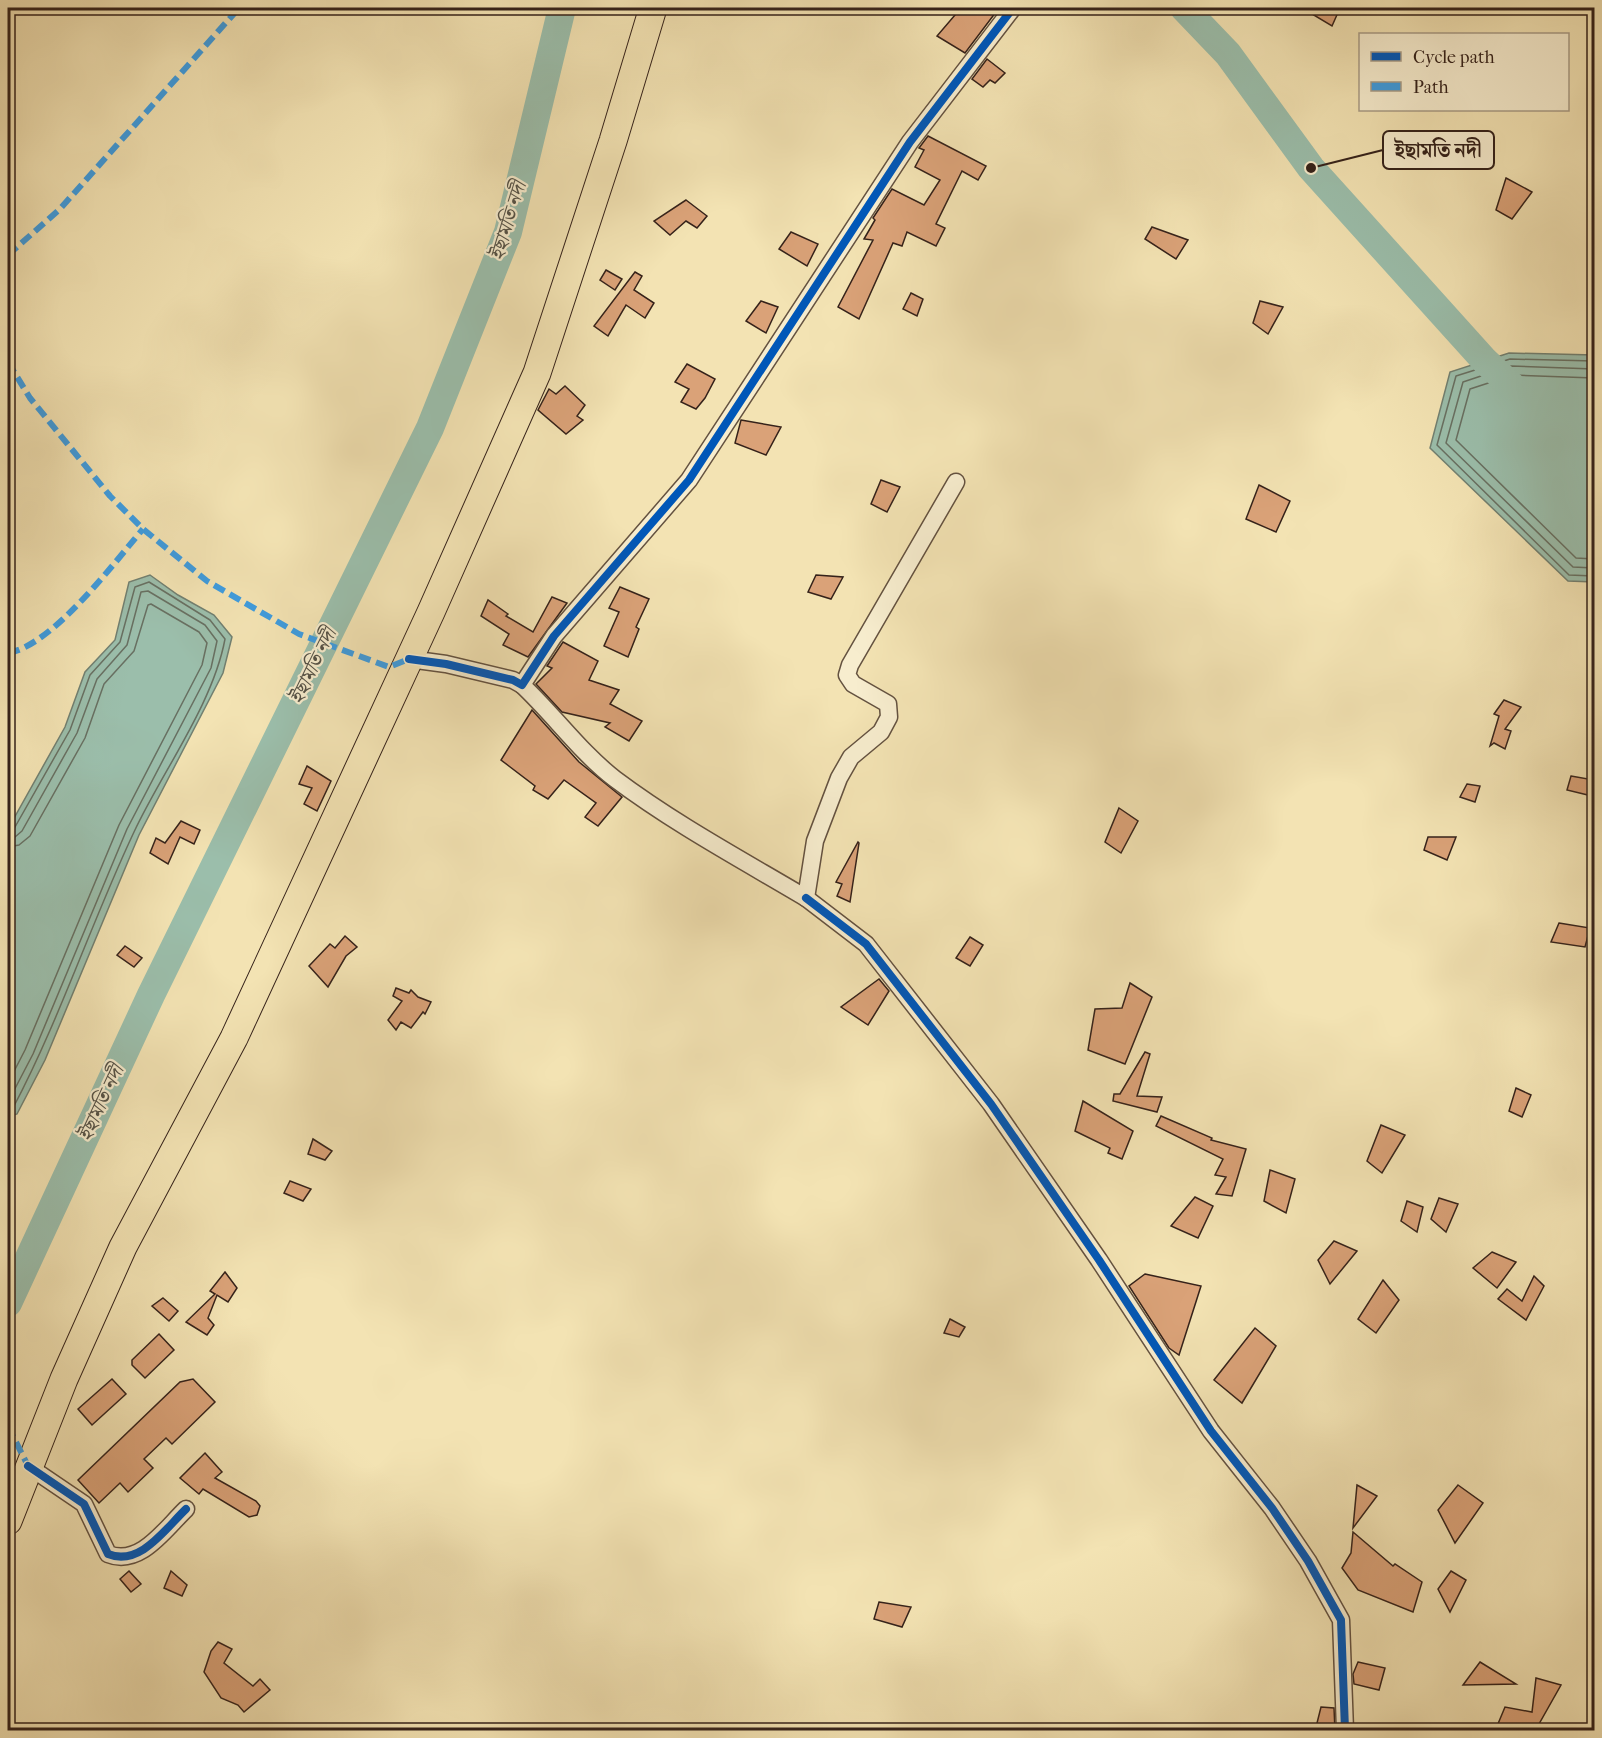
<svg xmlns="http://www.w3.org/2000/svg" width="1602" height="1738" font-family="'IM FELL French Canon','Noto Serif Bengali',serif">
  <style>
    .water { fill: #9bbeab; stroke: #728071; stroke-width: 1.5 }
    .lines { fill: none; stroke-linecap: round; stroke-linejoin: round }
    .shore { stroke: #687062; stroke-width: 1.5 }
    .river { stroke: #9bbeab; stroke-width: 28 }
    .building { fill: #daa278; stroke: #35221a; stroke-width: 1.5 }
    .street-casing { stroke: #645240; stroke-width: 19 }
    .primary-casing { stroke: #35221a; stroke-width: 29 }
    .street { stroke: #f7edce; stroke-width: 16 }
    .primary { stroke: #f3e3b3; stroke-width: 27 }
    .quiet { stroke: #3e9cdf; stroke-width: 6; stroke-dasharray: 12 6; stroke-linecap: butt }
    .cycleway-casing { stroke: #f7edce; stroke-width: 11 }
    .cycleway { stroke: #0057b8; stroke-width: 8 }
    .labels { text-anchor: middle; dominant-baseline: central; stroke-width: 4.5; stroke-linejoin: round; paint-order: stroke }
    .water-label { font-size: 20px; font-style: italic; fill: #545146; stroke: #f7edce }
    .leader { fill: none; stroke: #35221a; stroke-width: 2 }
    .callout-dot { fill: #35221a; stroke: #f7edce; stroke-width: 2 }
    .callout { fill: #f7edce; stroke: #35221a; stroke-width: 2 }
    .callout-label { font-size: 20px; text-anchor: middle; font-weight: bold; fill: #35221a }
  </style>
  <rect width="100%" height="100%" fill="#f3e3b3"/>
  <filter id="stains"><feTurbulence type="fractalNoise" baseFrequency=".00333" numOctaves="4"/><feColorMatrix values="0 0 0 0 .2 0 0 0 0 .09 0 0 0 0 .02 0 0 0 .5 -.17"/></filter>
  <radialGradient id="worn" r=".72"><stop offset=".6" stop-color="#630" stop-opacity="0"/><stop offset="1" stop-color="#630" stop-opacity=".3"/></radialGradient>
  <g class="water">
    <path d="M1509,353L1594,355V582L1568,581L1430,448L1450,372Z"/>
    <path d="M150,575L178,595L214,615L232,637L223,673L139,835L45,1060L17,1114L8,1117V829L65,727L85,672L115,640L129,582Z"/>
  </g>
  <g class="lines">
    <g class="shore">
      <path d="M1594,361L1510,359L1456,376L1437,445L1569,575L1594,576"/>
      <path d="M1594,369L1511,366L1463,382L1446,443L1573,567L1594,568"/>
      <path d="M1594,378L1513,375L1470,389L1456,440L1576,558L1594,559"/>
      <path d="M8,831L15,827L70,730L90,675L120,642L135,587L149,582L210,620L225,639C213,704 162,772 134,832C91,923 60,1019 13,1108L8,1110"/>
      <path d="M8,838L15,837L22,831L77,733L97,679L127,645L141,592L148,591L205,625L217,641L211,668L127,829L33,1054L8,1102"/>
      <path d="M8,847L19,845L30,836L85,738L104,684L134,651L148,605L151,604L199,632L207,643L202,665L119,825L25,1050L8,1083"/>
    </g>
    <g class="river">
      <path d="M1184,8L1228,54L1311,168L1485,361L1513,387"/>
      <path d="M8,1303L151,995L430,428L508,232L562,8"/>
    </g>
  </g>
  <g class="building">
    <path d="M961,8H999L965,53L937,36Z"/>
    <path d="M1302,8H1340L1332,26Z"/>
    <path d="M987,59L1005,73L995,83L990,80L983,87L972,79Z"/>
    <path d="M928,136L986,166L978,180L962,171L936,224L945,228L936,246L907,232L902,246L893,243L859,319L838,307L873,240L864,239L875,220L873,218L892,189L924,205L940,180L915,167L924,150L919,148Z"/>
    <path d="M1506,178L1532,192L1512,219L1496,210Z"/>
    <path d="M686,200L707,216L697,228L686,221L670,235L654,221Z"/>
    <path d="M1152,227L1188,240L1176,259L1145,239Z"/>
    <path d="M791,232L818,244L807,266L779,249Z"/>
    <path d="M606,270L622,279L615,290L600,280Z"/>
    <path d="M635,272L642,276L634,290L654,303L645,318L626,305L608,336L594,326Z"/>
    <path d="M911,293L923,299L917,316L903,309Z"/>
    <path d="M761,301L778,307L766,333L746,321Z"/>
    <path d="M1260,301L1283,307L1268,334L1253,323Z"/>
    <path d="M687,364L715,379L705,398L696,409L681,402L689,389L675,382Z"/>
    <path d="M565,386L585,405L577,416L583,420L566,434L538,410L549,389L556,394Z"/>
    <path d="M741,420L781,427L766,455L735,443Z"/>
    <path d="M881,480L900,487L887,512L871,504Z"/>
    <path d="M1259,485L1290,501L1276,532L1246,519Z"/>
    <path d="M816,575L843,577L831,599L808,592Z"/>
    <path d="M620,587L649,599L636,627L639,629L628,657L604,646L619,612L609,608Z"/>
    <path d="M552,597L567,603L528,657L503,645L509,634L481,616L488,600L508,614L506,616L533,632Z"/>
    <path d="M563,642L598,661L589,680L619,690L610,704L642,721L629,741L605,727L610,723L562,712L536,684L552,668L547,666Z"/>
    <path d="M1504,700L1521,707L1505,729L1511,731L1505,749L1494,743L1490,746L1499,716L1494,714Z"/>
    <path d="M532,710L579,762L622,797L598,826L585,817L596,803L564,780L548,799L533,790L535,786L501,760Z"/>
    <path d="M307,766L331,781L317,811L304,804L312,788L299,784Z"/>
    <path d="M1571,776L1594,780L1592,796L1567,790Z"/>
    <path d="M1467,784L1480,786L1475,802L1460,797Z"/>
    <path d="M1119,808L1138,821L1121,853L1105,842Z"/>
    <path d="M181,821L200,830L194,844L180,837L168,864L150,853L156,838L165,843Z"/>
    <path d="M1428,837H1456L1447,860L1424,850Z"/>
    <path d="M858,842L859,843L850,902L837,896L842,884L836,882Z"/>
    <path d="M1559,923L1590,928L1585,947L1551,942Z"/>
    <path d="M345,936L357,947L346,956L328,987L309,966L330,944L335,948Z"/>
    <path d="M970,937L983,945L970,966L956,958Z"/>
    <path d="M125,946L142,958L134,967L117,955Z"/>
    <path d="M879,979L889,991L868,1025L841,1007Z"/>
    <path d="M1130,983L1152,997L1125,1064L1088,1050L1095,1009L1122,1008Z"/>
    <path d="M396,988L409,993L411,990L418,997L431,1002L425,1014L423,1012L411,1028L401,1022L396,1030L388,1020L402,1001L393,996Z"/>
    <path d="M1145,1052L1150,1054L1137,1096L1162,1097L1157,1112L1113,1101L1114,1094H1120Z"/>
    <path d="M1516,1088L1531,1095L1522,1117L1509,1111Z"/>
    <path d="M1083,1101L1133,1131L1122,1159L1108,1153L1110,1148L1075,1131Z"/>
    <path d="M1161,1116L1212,1138L1211,1140L1246,1149L1232,1196L1216,1194L1226,1177L1215,1175L1223,1159L1156,1126Z"/>
    <path d="M1381,1125L1405,1135L1382,1173L1367,1161Z"/>
    <path d="M313,1139L332,1151L325,1160L308,1154Z"/>
    <path d="M1270,1170L1295,1179L1286,1213L1264,1201Z"/>
    <path d="M290,1181L311,1189L303,1201L284,1193Z"/>
    <path d="M1195,1197L1213,1206L1198,1238L1171,1226Z"/>
    <path d="M1439,1198L1458,1204L1446,1232L1431,1219Z"/>
    <path d="M1407,1201L1423,1207L1417,1232L1401,1221Z"/>
    <path d="M1334,1241L1357,1251L1330,1284L1318,1260Z"/>
    <path d="M1492,1252L1516,1262L1497,1288L1473,1268Z"/>
    <path d="M225,1272L237,1288L228,1302L217,1295L208,1318L214,1325L207,1335L186,1322L215,1294L210,1291Z"/>
    <path d="M1145,1274L1201,1286L1179,1355L1169,1348L1129,1286Z"/>
    <path d="M1534,1276L1544,1286L1526,1320L1498,1299L1507,1289L1522,1301Z"/>
    <path d="M1383,1280L1399,1300L1376,1333L1358,1319Z"/>
    <path d="M163,1298L178,1311L169,1321L152,1306Z"/>
    <path d="M950,1319L965,1327L959,1337L944,1333Z"/>
    <path d="M1255,1328L1276,1346L1242,1403L1214,1380Z"/>
    <path d="M159,1334L174,1350L145,1378L132,1365V1360Z"/>
    <path d="M112,1379L126,1394L92,1425L78,1409Z"/>
    <path d="M193,1379L215,1402L172,1444L166,1438L144,1459L153,1468L128,1492L120,1483L99,1503L78,1480L180,1382Z"/>
    <path d="M205,1453L222,1472L215,1478L256,1501L260,1506L257,1515L249,1517L203,1489L199,1494L180,1478Z"/>
    <path d="M1357,1485L1377,1496L1353,1528Z"/>
    <path d="M1458,1485L1483,1503L1455,1543L1438,1510Z"/>
    <path d="M1353,1532L1393,1566L1395,1564L1422,1582L1413,1612L1358,1590L1342,1568L1351,1553Z"/>
    <path d="M129,1571L141,1584L131,1592L120,1579Z"/>
    <path d="M171,1571L187,1585L182,1596L164,1588Z"/>
    <path d="M1451,1571L1466,1580L1450,1612L1438,1589Z"/>
    <path d="M879,1602L911,1607L902,1627L874,1619Z"/>
    <path d="M218,1642L232,1649L224,1663L253,1686L260,1679L270,1690L244,1712L238,1705L221,1698L204,1672L211,1651Z"/>
    <path d="M1358,1662L1385,1668L1379,1690L1354,1684L1353,1674Z"/>
    <path d="M1480,1662L1516,1684L1463,1685Z"/>
    <path d="M1536,1678L1561,1685L1535,1731H1495L1505,1707L1532,1712Z"/>
    <path d="M1321,1707L1334,1708L1335,1731H1315Z"/>
  </g>
  <g class="lines">
    <defs>
      <g id="street">
        <path d="M409,659L446,664L513,680L522,685L554,636L689,480L910,142L1013,8"/>
        <path d="M522,685C554,715 580,752 615,779C675,824 742,860 806,898L815,841L839,778L851,757L881,732L889,717L888,704L853,684L847,675L850,665L956,482"/>
        <path d="M806,898L866,944L991,1104L1099,1260L1211,1431L1272,1508L1308,1561L1341,1620L1345,1730"/>
        <path d="M28,1466L84,1504L108,1554C140,1567 165,1529 186,1509"/>
      </g>
      <path id="primary" d="M8,1521L64,1379L123,1247L234,1038L431,612L537,373L613,141L653,8"/>
    </defs>
    <use href="#street" class="street-casing"/>
    <use href="#primary" class="primary-casing"/>
    <use href="#street" class="street"/>
    <use href="#primary" class="primary"/>
    <g class="quiet">
      <path d="M8,255L60,209L239,8"/>
      <path d="M8,362L30,398L110,496L143,529L207,581L299,634L389,667L409,659"/>
      <path d="M8,653C53,645 113,564 143,529"/>
      <path d="M8,1426L28,1466"/>
    </g>
    <defs>
      <g id="cycleway">
        <path d="M409,659L446,664L513,680L522,685L554,636L689,480L910,142L1013,8"/>
        <path d="M806,898L866,944L991,1104L1099,1260L1211,1431L1272,1508L1308,1561L1341,1620L1345,1730"/>
        <path d="M28,1466L84,1504L108,1554C140,1567 165,1529 186,1509"/>
      </g>
    </defs>
    <use href="#cycleway" class="cycleway-casing"/>
    <use href="#cycleway" class="cycleway"/>
  </g>
  <g class="labels">
    <g class="water-label">
      <text transform="translate(508 221) rotate(-73)">ইছামতি নদী</text>
      <text transform="translate(313 666) rotate(-64)">ইছামতি নদী</text>
      <text transform="translate(101 1103) rotate(-65)">ইছামতি নদী</text>
    </g>
  </g>
  <path class="leader" d="M1311 168L1383 150"/>
  <circle class="callout-dot" cx="1311" cy="168" r="6"/>
  <rect class="callout" x="1383" y="131" width="111" height="38" rx="6"/>
  <g class="callout-label">
    <text x="1438" y="157">ইছামতি নদী</text>
  </g>
  <rect width="1602" height="1738" fill="none" stroke="#f3e3b3" stroke-width="30"/>
  <rect x="9" y="9" width="1584" height="1720" fill="none" stroke="#35221a" stroke-width="3"/>
  <rect x="15" y="15" width="1572" height="1708" fill="none" stroke="#35221a" stroke-width="1.5"/>
  <rect x="1359" y="33" width="210" height="78" fill="#f7edce" stroke="#a99c86" stroke-width="1.5"/>
  <rect x="1371" y="52" width="30" height="9" fill="#0057b8" stroke="#a99c86" stroke-width="1.5"/>
  <text x="1413" y="63" font-size="18" fill="#35221a">Cycle path</text>
  <rect x="1371" y="82" width="30" height="9" fill="#3e9cdf" stroke="#a99c86" stroke-width="1.5"/>
  <text x="1413" y="93" font-size="18" fill="#35221a">Path</text>
  <rect width="100%" height="100%" filter="url(#stains)"/>
  <rect width="100%" height="100%" fill="url(#worn)"/>
</svg>
